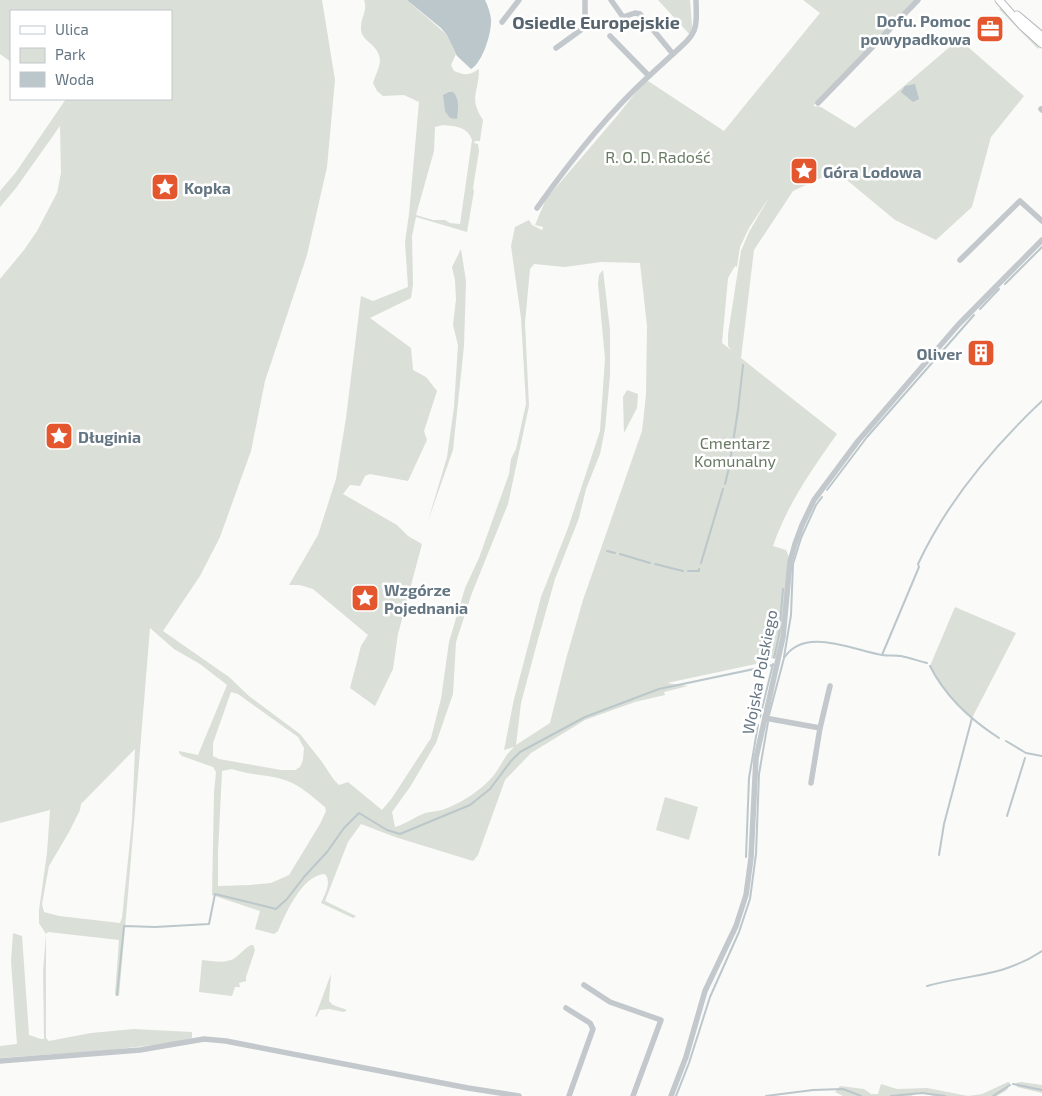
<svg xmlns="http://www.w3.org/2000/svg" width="1042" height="1096" font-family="'Exo 2',sans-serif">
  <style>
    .green { fill: #dadfd7; fill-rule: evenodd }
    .water { fill: #bbc7cb }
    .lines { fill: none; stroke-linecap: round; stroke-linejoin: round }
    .stream { stroke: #bbc7cb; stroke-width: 2 }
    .major-casing { stroke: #b5babe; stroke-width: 9 }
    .minor { stroke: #c3c8cc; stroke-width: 5.5 }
    .major { stroke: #fff; stroke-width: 7 }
    .labels { text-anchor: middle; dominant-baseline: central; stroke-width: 5; stroke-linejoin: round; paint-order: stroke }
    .poi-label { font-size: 16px; font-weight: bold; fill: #657683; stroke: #fff; text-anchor: start }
    .park-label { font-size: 16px; fill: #687a64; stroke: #fff }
    .street-label { font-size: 16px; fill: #657683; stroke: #fff }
    .neighbourhood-label { font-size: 18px; font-weight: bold; fill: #57646e; stroke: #fff }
  </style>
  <rect width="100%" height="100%" fill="#fafaf8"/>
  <g class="green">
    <path d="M0,0H322L335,80L327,167L307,255L265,381L251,451L220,537L200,576L163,631L229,677L249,696L300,734L322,762L334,780L339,785L348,782L382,810L392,798L431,738L441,699L449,642L465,588L479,558L509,474L511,459L516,449L526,404L521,318L511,246L515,227L529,220L532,225L542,230L543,227L535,225L546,199L617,116L644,82L648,81L724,131L820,13L803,0H915L813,106L821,107L855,128L959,39L1024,96L991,137L972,207L936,240L895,220L836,171L793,191L754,250L741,358L837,434C812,469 787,505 773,546L786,550L789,557L782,627L776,658H757L756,664L667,683L688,686L664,692L665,695L635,702L585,720L531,753L505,780L478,855L473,861L395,837L361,824L348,842L325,901L356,916L353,918L321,903C325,894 332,882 325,874C302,875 286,913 278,931L274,934L255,929L260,911L212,895L214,793L216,772L213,767L182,756L179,753V751L198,755L227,685L200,664L174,649L150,628C140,751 130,874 119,996L115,995L119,940L48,932L46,934V1038L49,1041L91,1033L134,1029L192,1032V1038L178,1042L110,1050L0,1058V1046L17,1044L11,961L13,933L22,936L29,1035L41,1039H44L43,971L46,934L39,923V910L47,853L50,810L0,823V279L24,250L37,231L57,193L61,173L60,126L16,188L0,207V191L16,172L66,99H171V11H11V62L0,54ZM770,196L749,232L741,251L728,334V346L731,350L722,343L728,278L735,266L737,267L740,247L749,228ZM601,262L640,263L647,326L646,395L642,431L583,600L566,659L550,723L516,745L521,703L537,643L555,579L579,518L586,489L600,454L605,429L610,376V330L603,270L599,275L598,283L605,359L600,431L568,528L541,597L514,699L504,750L514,747C505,755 501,766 494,775C482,790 460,804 442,810C436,812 429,811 423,814C413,818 406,824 395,827L392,812L410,787L436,743L453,694L456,642L472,593L508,504L529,406L525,323L530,269L534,264L565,267ZM231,692L238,694L298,737L304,748L303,760L300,767L295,770H281L219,759L213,756V743ZM135,749L132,821L122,918L120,923L59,916L44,912L42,904L49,866L69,832L80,810L81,804ZM232,769C247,774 263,775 278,778C297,782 310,795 325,807L326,811L320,824L289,875L271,883L250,885L218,886V853L222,771Z"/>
    <path d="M364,0H407L447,35L456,54L451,65L454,71C464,75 469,76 479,69C479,93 468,97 483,120L480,141H475L474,143L478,144L479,151L473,188L474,191L467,232L416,217L412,236L413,284L411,298L370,318L411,348L413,370L426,377L437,391L424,431L427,440L408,481L370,474L365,476L360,486L350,485L343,494L397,525L408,536L422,544L398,634L393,669L375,706L350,688L361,646L368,635L313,589L300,585H289L318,535L336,479L346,418L361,296L373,301L408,287L405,242L409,214L419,102L404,95L383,96L377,91L373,83C375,76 380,67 380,60C379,43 360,42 361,27C361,17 368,10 364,0ZM443,125C455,126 468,127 472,140L460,224L450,223L445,220H433L416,215L434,151L435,127Z"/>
    <path d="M658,0H690L693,38Z"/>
    <path d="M1001,8L1039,47L1038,49L999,9Z"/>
    <path d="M461,249L466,281L464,346L453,450L428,521L447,457L454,407L458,345L453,325L456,299L455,280L452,267Z"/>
    <path d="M627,390L638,394L637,408L624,433L623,397Z"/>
    <path d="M955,607L1016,633L972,718L947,693L930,666Z"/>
    <path d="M665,797L698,807L689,840L656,830Z"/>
    <path d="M251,945H253L255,950L246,977V981L239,983L240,987H235L232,996L199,992L202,960C212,961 226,964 235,958C240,954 245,948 251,945Z"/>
    <path d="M331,974L329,1001L333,1005L347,1010L344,1012L329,1009L320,1010L317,1016L315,1017Z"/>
    <path d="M1008,1082L1010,1083L1007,1090L997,1096H933L919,1092L911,1096H843L835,1092L840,1086L864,1089L871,1094H878L881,1084L897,1089L927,1088L968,1096L982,1094Z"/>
    <path d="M1021,1082L1042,1085V1093L1017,1087L1016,1083Z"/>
  </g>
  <g class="water">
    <path d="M407,0H485C488,6 490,12 491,19C492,32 483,62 471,69L457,56L447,35L441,28Z"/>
    <path d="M915,84L919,99L913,102L901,92L905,86Z"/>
    <path d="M449,92H453C460,99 458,110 457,119L450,118L445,111L443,95Z"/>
  </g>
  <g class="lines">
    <g class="stream">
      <path d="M1005,284L1042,247"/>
      <path d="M980,309L999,289"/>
      <path d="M725,484L729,468L738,410L743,365"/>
      <path d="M827,490L867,437L974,315"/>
      <path d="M607,551L615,553"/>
      <path d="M620,554L650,563"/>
      <path d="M701,563L723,489"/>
      <path d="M655,564L683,571"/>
      <path d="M688,571H699V569"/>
      <path d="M882,655L919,567L918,564C947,502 992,448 1042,401"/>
      <path d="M784,657L791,615L793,564L801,538L816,505L822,497"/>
      <path d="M774,658L779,635L783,589"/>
      <path d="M930,666C945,696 971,720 999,738"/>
      <path d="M769,715L784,658C804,626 853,650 882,655C888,656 895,655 901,656C910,658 919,661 927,663"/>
      <path d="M760,717L773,664"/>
      <path d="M1006,741L1026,753L1042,756"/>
      <path d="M1007,816L1025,758"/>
      <path d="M939,855L944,824L972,718"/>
      <path d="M746,857L749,778L758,725"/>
      <path d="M927,986C970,974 1003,977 1042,951"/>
      <path d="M117,995L124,926L155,927L209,924L215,894L276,909L287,899L304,877L327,852L344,828L359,813L387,830L400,834L470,805L490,789L511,761L520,752L585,717L659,689L773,665"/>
      <path d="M1013,1084L1042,1090"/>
      <path d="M676,1096L689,1063L710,997L739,932L750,899L756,854L759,774L768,722"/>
      <path d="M766,1096L813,1090L843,1089L861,1096"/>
      <path d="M891,1096L922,1093L945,1096"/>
      <path d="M993,1096L1010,1085"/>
    </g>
    <defs>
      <g id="major">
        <path d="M999,0L1022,26L1042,44"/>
        <path d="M1017,15L1042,36"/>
      </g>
    </defs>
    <use href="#major" class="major-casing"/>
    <g class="minor">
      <path d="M502,22L519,0"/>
      <path d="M610,36L649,76L673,54L640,14L635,13L623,17L611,0"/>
      <path d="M556,48L585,27V0"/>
      <path d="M673,54C697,32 697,33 696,0"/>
      <path d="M818,103L918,0"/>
      <path d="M1041,109L1042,110"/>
      <path d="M537,208C569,163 608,113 649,76"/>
      <path d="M960,260L1020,201L1042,221"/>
      <path d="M765,718L820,728L811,783"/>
      <path d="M820,728L830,686"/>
      <path d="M584,985L610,1002L661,1020L633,1096"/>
      <path d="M566,1008L590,1023L593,1029L569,1096"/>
      <path d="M0,1061L140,1050L204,1039L226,1041L468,1088L519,1096"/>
      <path d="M671,1096L686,1057L705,991L736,926L746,895L751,858L756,758L783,637L790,562L795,544L802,525L814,500L858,441L958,325L1042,240"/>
    </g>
    <use href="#major" class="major"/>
  </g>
  <defs>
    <symbol id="office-square" viewBox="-11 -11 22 22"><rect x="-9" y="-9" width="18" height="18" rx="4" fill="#e4572e" stroke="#fff"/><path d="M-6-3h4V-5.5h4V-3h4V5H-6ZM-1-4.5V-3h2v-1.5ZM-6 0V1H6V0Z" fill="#fff"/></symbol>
    <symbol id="sight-square" viewBox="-11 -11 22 22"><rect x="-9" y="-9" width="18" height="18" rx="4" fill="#e4572e" stroke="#fff"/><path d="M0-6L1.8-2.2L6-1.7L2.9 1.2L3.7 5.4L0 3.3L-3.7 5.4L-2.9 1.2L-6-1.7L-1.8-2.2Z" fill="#fff"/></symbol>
    <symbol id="building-square" viewBox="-11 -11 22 22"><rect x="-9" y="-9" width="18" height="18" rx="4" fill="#e4572e" stroke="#fff"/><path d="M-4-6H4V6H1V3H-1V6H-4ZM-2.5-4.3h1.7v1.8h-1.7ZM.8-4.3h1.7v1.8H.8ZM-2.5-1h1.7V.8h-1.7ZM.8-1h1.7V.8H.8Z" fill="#fff"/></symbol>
  </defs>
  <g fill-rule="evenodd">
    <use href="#office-square" x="974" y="13" width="32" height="32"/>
    <use href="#sight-square" x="788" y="155" width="32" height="32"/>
    <use href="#sight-square" x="149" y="171" width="32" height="32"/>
    <use href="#building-square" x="965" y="337" width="32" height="32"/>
    <use href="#sight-square" x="43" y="420" width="32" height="32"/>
    <use href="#sight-square" x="349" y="582" width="32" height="32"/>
  </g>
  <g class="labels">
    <g class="poi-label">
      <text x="971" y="20" text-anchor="end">Dofu. Pomoc<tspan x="971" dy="18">powypadkowa</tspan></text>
      <text x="823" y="171">Góra Lodowa</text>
      <text x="184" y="187">Kopka</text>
      <text x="962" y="353" text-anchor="end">Oliver</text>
      <text x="78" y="436">Długinia</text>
      <text x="384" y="589">Wzgórze<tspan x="384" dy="18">Pojednania</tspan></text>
    </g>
    <g class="park-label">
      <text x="658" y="156">R. O. D. Radość</text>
      <text x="735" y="442">Cmentarz<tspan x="735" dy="18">Komunalny</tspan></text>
    </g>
    <g class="street-label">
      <text transform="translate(759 672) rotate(-79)">Wojska Polskiego</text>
    </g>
    <g class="neighbourhood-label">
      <text x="596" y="22">Osiedle Europejskie</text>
    </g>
  </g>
  <rect x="10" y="10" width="162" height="90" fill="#ffffff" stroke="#c1c8cd"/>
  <rect x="20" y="26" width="25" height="8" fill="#ffffff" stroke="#c1c8cd"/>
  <text x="55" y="35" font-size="15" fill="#657683">Ulica</text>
  <rect x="20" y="48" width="25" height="15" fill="#dadfd7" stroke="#c1c8cd"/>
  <text x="55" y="60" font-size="15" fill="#657683">Park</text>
  <rect x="20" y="72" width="25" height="15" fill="#bbc7cb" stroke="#c1c8cd"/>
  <text x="55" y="85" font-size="15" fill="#657683">Woda</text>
</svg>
